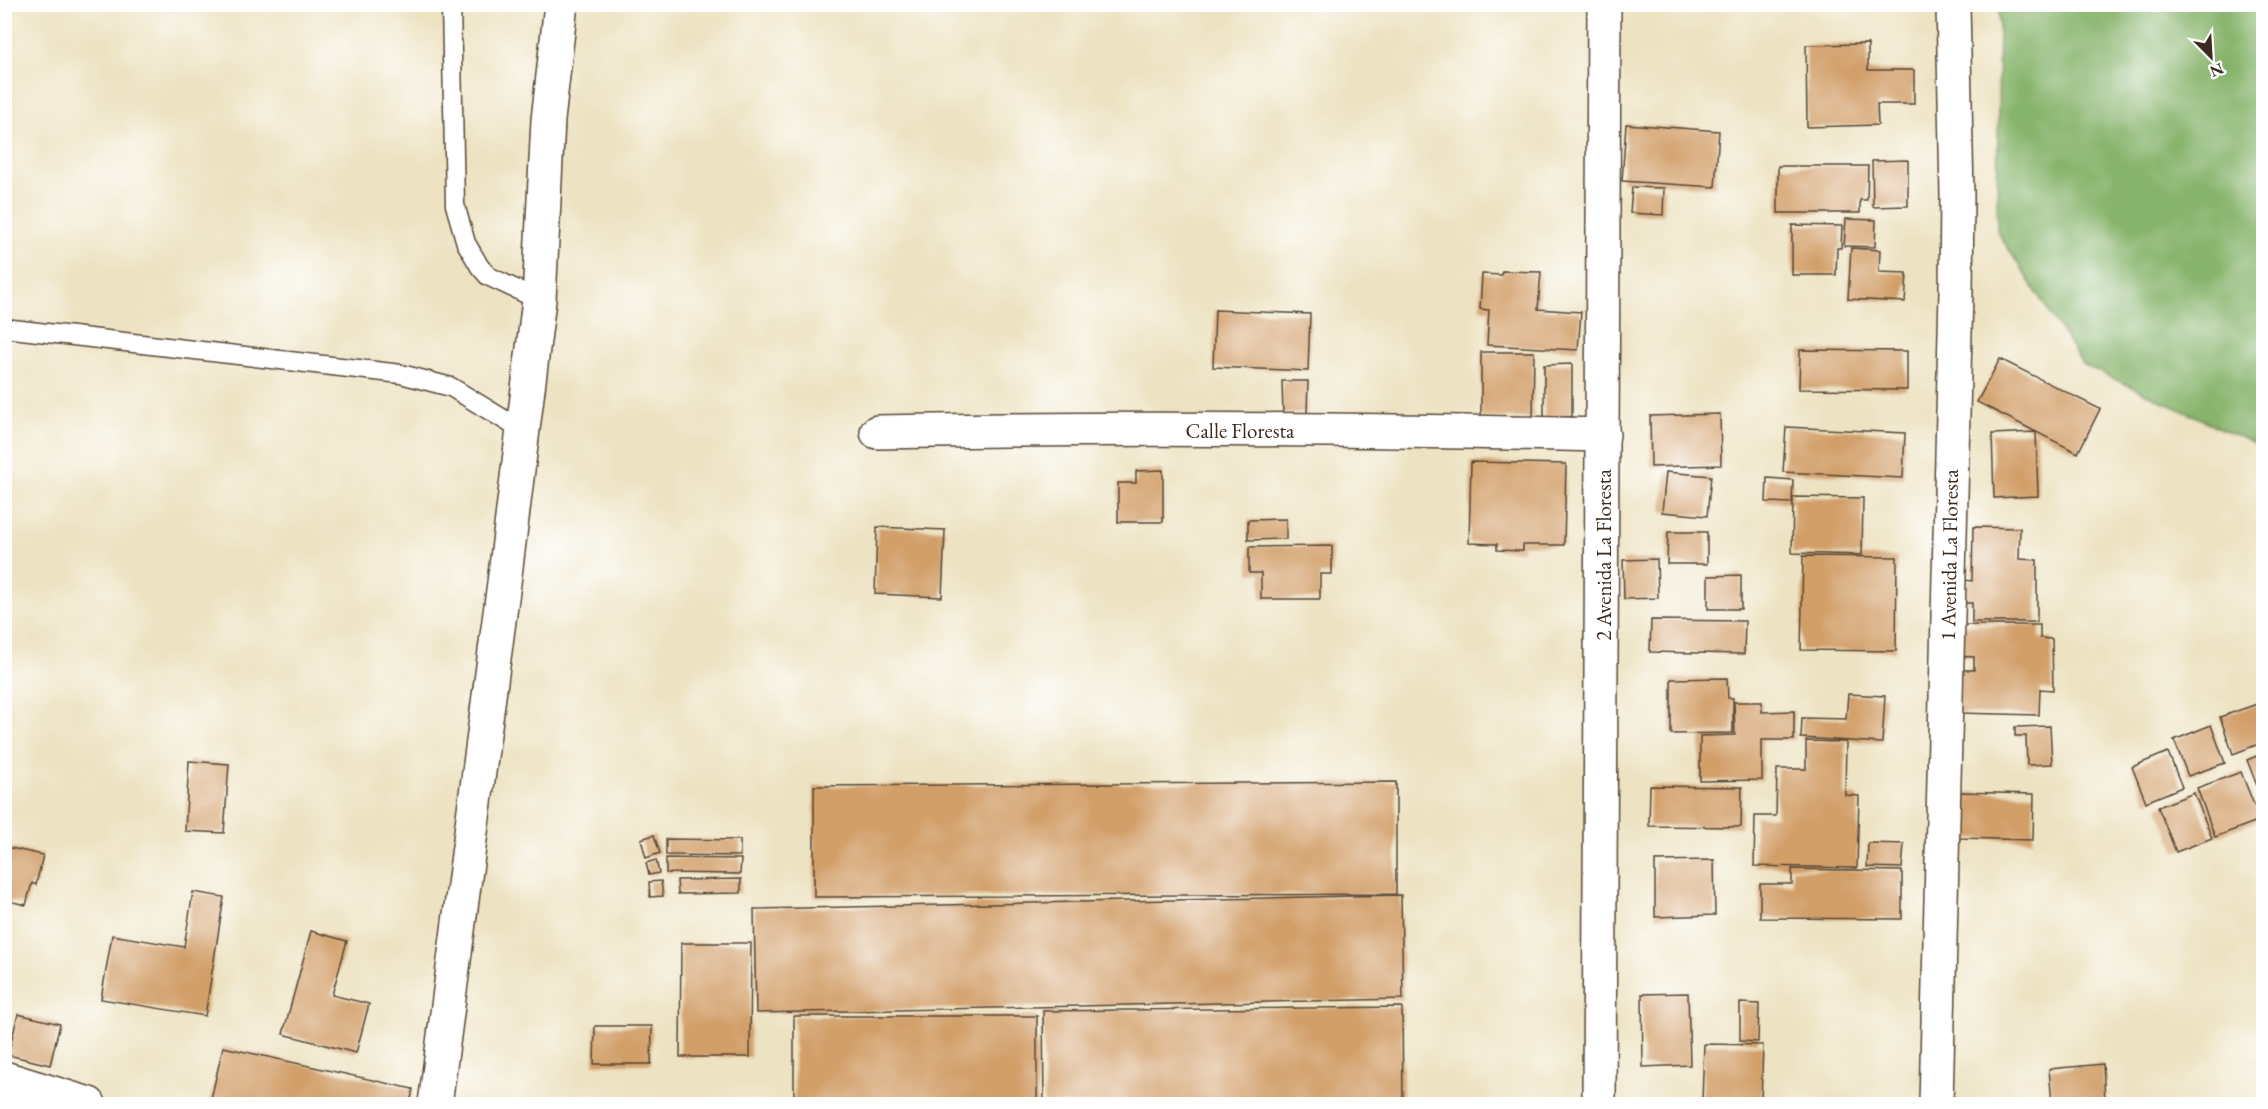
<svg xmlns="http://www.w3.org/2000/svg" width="2268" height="1109" font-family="'EB Garamond',serif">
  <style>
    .forest { fill: #87b46c; stroke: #616f45; stroke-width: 1.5 }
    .building { fill: #d29f69 }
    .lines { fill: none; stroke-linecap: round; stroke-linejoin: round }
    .lane-casing { stroke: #564636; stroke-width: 21 }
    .street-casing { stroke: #564636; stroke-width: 36 }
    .lane { stroke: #fff; stroke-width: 18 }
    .street { stroke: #fff; stroke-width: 33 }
    .labels { text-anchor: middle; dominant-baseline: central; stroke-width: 5; stroke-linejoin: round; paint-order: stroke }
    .street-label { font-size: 21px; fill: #3b2a1e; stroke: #fff }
  </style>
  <rect width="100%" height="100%" fill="#fff"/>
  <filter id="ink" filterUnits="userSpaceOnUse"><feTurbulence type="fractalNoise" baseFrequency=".0167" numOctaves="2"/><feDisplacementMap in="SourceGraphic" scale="12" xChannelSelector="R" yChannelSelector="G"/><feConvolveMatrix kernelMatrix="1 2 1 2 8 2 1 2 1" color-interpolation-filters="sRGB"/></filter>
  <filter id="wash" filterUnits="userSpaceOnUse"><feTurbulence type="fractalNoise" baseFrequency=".008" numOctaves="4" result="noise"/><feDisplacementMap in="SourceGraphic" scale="24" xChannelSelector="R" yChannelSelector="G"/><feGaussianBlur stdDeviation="1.35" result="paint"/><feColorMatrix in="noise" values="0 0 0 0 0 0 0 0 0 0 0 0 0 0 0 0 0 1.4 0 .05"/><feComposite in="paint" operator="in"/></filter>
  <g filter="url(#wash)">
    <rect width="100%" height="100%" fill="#ede2c1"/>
    <path class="forest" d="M1999,5H2263V448L2082,364L1997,231Z"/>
    <g id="blocks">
      <g class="building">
        <path d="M1868,44V70H1914V104H1877L1878,125L1807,127L1806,45Z"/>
        <path d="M1626,124L1719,131L1715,187L1622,181Z"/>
        <path d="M1908,160V206L1873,207L1872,161Z"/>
        <path d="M1778,166H1868L1867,200H1860V213H1778Z"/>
        <path d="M1632,187L1664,188L1663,215L1630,213Z"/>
        <path d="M1846,219L1876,220L1875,247L1844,246Z"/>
        <path d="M1792,225L1842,226L1841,248H1837L1836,275H1792Z"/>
        <path d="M1851,248L1880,250L1879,272L1907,273L1905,302L1848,299Z"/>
        <path d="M1502,271L1541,272L1538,309L1581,312L1578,350L1487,345L1489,310L1480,309L1482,274L1501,275Z"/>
        <path d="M1215,310L1310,314L1308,371L1213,367Z"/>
        <path d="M1800,350L1907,351V390L1799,389Z"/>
        <path d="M1481,352H1534L1533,418H1481Z"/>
        <path d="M2000,359L2100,409L2078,453L1977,402Z"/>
        <path d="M1572,364V417H1544V365Z"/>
        <path d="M1282,381H1308L1307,413L1283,414Z"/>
        <path d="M1720,414L1721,465L1651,467L1650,416Z"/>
        <path d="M1786,427L1905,433L1903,478L1783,472Z"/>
        <path d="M2036,432L2038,496L1994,498L1992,434Z"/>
        <path d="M1471,462L1566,464L1564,545H1523V551L1497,550V544L1469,543Z"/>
        <path d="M1163,470V522H1118V483H1136V471Z"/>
        <path d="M1666,472L1711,476L1707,516L1662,512Z"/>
        <path d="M1767,478L1793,480L1792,503L1766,502Z"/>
        <path d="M1793,497L1863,498L1862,555L1792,553Z"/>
        <path d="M1286,519V539L1248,540V520Z"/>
        <path d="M877,527L945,530L942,597L875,594Z"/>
        <path d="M1973,527L2020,528L2019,559L2037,560V622H1972V603H1963L1964,580L1972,581Z"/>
        <path d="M1668,532H1707V564H1667Z"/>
        <path d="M1332,546V574H1320V599H1261V573H1249V547Z"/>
        <path d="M1803,556L1897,557L1896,651L1801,650Z"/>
        <path d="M1657,559L1658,598L1624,599L1623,560Z"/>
        <path d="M1741,575V609H1708V576Z"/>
        <path d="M1651,620L1745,621L1744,654L1650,652Z"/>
        <path d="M1956,625H2040V638L2052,639L2053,690L2040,689L2039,715L1958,713L1960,670H1974V657L1956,656Z"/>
        <path d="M1727,678L1728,698H1733V733L1671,734V679Z"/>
        <path d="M1848,694L1885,696L1882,743L1801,738L1802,718L1846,719Z"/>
        <path d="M1734,702H1762V712L1794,711V740H1762V780L1700,781V736L1735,735Z"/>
        <path d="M2257,704L2264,721V742L2233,754L2220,717Z"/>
        <path d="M2211,725L2225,763L2188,776L2174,740Z"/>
        <path d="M2050,726L2052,764L2027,765L2026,736H2015V727Z"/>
        <path d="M1806,741L1846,742L1845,795L1859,796L1857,868L1754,866L1755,816H1776L1777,769H1806Z"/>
        <path d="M2168,752L2182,787L2146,802L2132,767Z"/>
        <path d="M2264,753V801H2263L2247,760Z"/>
        <path d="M189,761L229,764L224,833L185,831Z"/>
        <path d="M2241,772L2260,820L2215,837L2197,788Z"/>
        <path d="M1396,782V894L814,897V786Z"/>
        <path d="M1650,786L1742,787L1741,827L1649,826Z"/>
        <path d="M1960,792L2034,794L2033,840L1959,838Z"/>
        <path d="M2194,793L2212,838L2176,852L2158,807Z"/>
        <path d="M654,835L660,853L646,858L641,839Z"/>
        <path d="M666,839L740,840V856L666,855Z"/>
        <path d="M1868,843L1904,844L1902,868L1867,867Z"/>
        <path d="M6,847L43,855L36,885L32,883L26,905L4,900V856Z"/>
        <path d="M666,858L741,859L740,874L666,873Z"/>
        <path d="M656,860L659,873L649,875L646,863Z"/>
        <path d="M1714,860L1715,915L1655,917V861Z"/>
        <path d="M1792,869L1902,871V919L1760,918V884H1792Z"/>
        <path d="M741,879V893L678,894L677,880Z"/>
        <path d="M661,881L663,896L650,897L649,882Z"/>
        <path d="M193,892L224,897L205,1016L101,999L112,935L184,947Z"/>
        <path d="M1401,895L1403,999L756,1013L754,909Z"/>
        <path d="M311,931L347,941L332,995L369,1004L356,1053L283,1034Z"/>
        <path d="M681,943H751L750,1057H680Z"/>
        <path d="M1688,993L1690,1065L1643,1067L1642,994Z"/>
        <path d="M1740,1003L1759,1004L1758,1042L1740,1041Z"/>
        <path d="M1402,1007L1403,1104H1044L1043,1011Z"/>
        <path d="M18,1014L60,1024L50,1065L8,1055Z"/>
        <rect x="794" y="1016" width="243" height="88"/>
        <path d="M595,1026H652L651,1064H594Z"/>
        <path d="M1704,1044L1763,1045L1761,1102L1702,1101Z"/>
        <path d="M223,1047L413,1089L410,1104L210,1103Z"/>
        <path d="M2103,1064L2105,1100L2052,1104L2049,1069Z"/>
      </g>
    </g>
  </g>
  <g filter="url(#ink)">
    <use href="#blocks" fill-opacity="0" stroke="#564636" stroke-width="1.5"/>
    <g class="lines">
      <defs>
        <g id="lane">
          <path d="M451,4L455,205L466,243L480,267L488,276L539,300"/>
          <path d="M4,328L401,374L451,387L523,431"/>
        </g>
        <g id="street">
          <path d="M877,432C1119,427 1361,429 1603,435"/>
          <path d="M4,1078L89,1104"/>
          <path d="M435,1104L504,583L539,300L548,120L561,4"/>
          <path d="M1599,1104L1604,4"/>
          <path d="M1936,1104L1956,292L1957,196L1953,4"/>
        </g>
      </defs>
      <use href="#lane" class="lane-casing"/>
      <use href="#street" class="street-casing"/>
      <use href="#lane" class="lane"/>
      <use href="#street" class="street"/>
    </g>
  </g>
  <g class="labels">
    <g class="street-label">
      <text x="1240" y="430">Calle Floresta</text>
      <text transform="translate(1603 555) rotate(-90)">2 Avenida La Floresta</text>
      <text transform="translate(1949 555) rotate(-89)">1 Avenida La Floresta</text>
    </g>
  </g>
  <rect width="2268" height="1109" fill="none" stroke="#fff" stroke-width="24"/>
  <g transform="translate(2211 57) rotate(156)" stroke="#ffffff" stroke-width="4.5" paint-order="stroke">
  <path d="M0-4.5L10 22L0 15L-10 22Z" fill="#3b2a1e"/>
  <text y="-9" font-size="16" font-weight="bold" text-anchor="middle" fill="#3b2a1e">N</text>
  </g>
</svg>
